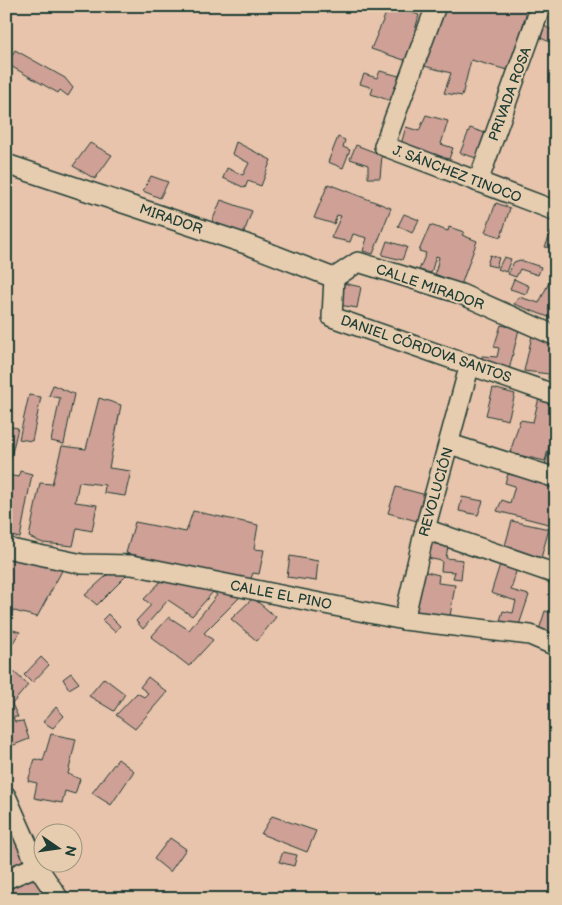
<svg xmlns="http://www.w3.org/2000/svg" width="562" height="905" font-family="'Balsamiq Sans',sans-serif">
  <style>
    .building { fill: #cea096; stroke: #1f3d34 }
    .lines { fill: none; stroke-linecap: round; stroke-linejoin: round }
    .minor-casing { stroke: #1f3d34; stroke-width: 22 }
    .minor { stroke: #e7cdaf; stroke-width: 19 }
    .labels { text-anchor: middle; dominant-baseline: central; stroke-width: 4; stroke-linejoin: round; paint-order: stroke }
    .street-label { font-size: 14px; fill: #1f3d34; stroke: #e7cdaf }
  </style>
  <rect width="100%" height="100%" fill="#e8c4ac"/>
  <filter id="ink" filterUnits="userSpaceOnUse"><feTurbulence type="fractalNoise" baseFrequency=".02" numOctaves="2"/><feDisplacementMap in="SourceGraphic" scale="10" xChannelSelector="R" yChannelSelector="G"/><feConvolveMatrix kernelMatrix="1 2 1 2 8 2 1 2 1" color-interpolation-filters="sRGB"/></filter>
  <g filter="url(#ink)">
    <g class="building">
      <path d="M389,6H394L419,15L407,61L371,49Z"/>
      <path d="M444,6H470L486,11L487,6H528L511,71L471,60L462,96L444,93L451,73L424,66Z"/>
      <path d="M544,26L556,32V45L541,38Z"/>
      <path d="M15,50L65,78L73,88L68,96L60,90L58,93L7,64Z"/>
      <path d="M380,71L403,77L394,102L371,94L373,88L360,84L364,74L377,78Z"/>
      <path d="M426,115L448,121L441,144L453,148L446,167L399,151L406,127L419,131Z"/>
      <path d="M470,128L491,135L483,160L460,153Z"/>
      <path d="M338,137L345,140L343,147L350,150L343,168L328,162Z"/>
      <path d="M236,142L271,160L261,186L248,181L245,188L223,178L227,168L243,175L249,163L232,154Z"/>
      <path d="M90,143L112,155L95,179L73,166Z"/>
      <path d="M356,145L382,155L380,178H368V165L350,159Z"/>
      <path d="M151,176L168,182L160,198L143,191Z"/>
      <path d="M328,184L391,208L373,254L363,251L367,238L353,234L350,242L331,238L341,216L337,215L334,224L314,218Z"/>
      <path d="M221,200L252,211L243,235L211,224Z"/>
      <path d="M496,203L510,208L501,237L485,232Z"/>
      <path d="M404,214L419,220L412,233L398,226Z"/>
      <path d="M430,225L448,231L449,227L464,232L462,235L477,241L461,285L435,274L439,257L436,256L431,273L419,270L426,253L419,251Z"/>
      <path d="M554,226L556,227L555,249L545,247Z"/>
      <path d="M387,241L407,247L402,260L382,255Z"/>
      <path d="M490,255L499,258L496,267L487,265Z"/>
      <path d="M504,257L511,259L506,272L498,269Z"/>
      <path d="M520,260L541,267L538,275L520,269L516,277L508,274L514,262Z"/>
      <path d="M551,278L556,279V303L551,318L514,304L519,297L539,303Z"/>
      <path d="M514,279L529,286L526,294L510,289Z"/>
      <path d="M343,283L361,287L357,308L339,305Z"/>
      <path d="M501,325L519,329L509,370L481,365L482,356L497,357L499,348L494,347Z"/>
      <path d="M532,336L549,338V343L556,345V379L548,378L549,374L524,371Z"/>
      <path d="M53,385L74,394L64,444L51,441L60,398L49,396Z"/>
      <path d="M493,388L515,394L508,420L486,415Z"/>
      <path d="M29,395L41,397L32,441L19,439Z"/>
      <path d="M99,398L121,405L109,468L131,471L125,496L104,493L105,485L79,482L75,502L97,505L92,531L77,528L73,546L43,543L29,537L40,483L52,484L62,446L86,449Z"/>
      <path d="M539,398L556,404V420L545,461L510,453L520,420L533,422Z"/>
      <path d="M6,426L18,428L10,461L6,460Z"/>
      <path d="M556,430V467L545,464Z"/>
      <path d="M20,471L32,474L20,538L8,535L9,529L6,528V475L19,477Z"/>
      <path d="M508,474L556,486V526L497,511L502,500L510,503L515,486L505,483Z"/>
      <path d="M396,487L426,495L417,521L388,513Z"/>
      <path d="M462,497L483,501L478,515L459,511Z"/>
      <path d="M193,511L258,525L254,549L264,550L259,574L253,573L250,581L160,566L161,561L126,553L135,522L186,532Z"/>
      <path d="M512,521L549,529L541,558L504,549Z"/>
      <path d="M430,543L448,546L446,558L463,560L461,579L453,578L455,572L441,571L442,561L427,558Z"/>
      <path d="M6,551L64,567L37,617L7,609L6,611Z"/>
      <path d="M290,556L318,561L316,581L287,577Z"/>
      <path d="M501,561L518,564L511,590L529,595L518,628L499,624L503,611L513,613L516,601L491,593Z"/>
      <path d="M116,567L131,571L97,605L85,595Z"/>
      <path d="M422,571L439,575L438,583L455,585L450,616L414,611Z"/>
      <path d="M164,578L241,596L204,633L213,640L189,666L151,637L169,617L189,630L217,595L213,592L192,616L168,600L143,629L136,621L151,605L144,599Z"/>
      <path d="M253,598L276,617L257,641L231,619Z"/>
      <path d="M545,611L556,614V626L552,636L538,633Z"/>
      <path d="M108,614L120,626L115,632L102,620Z"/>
      <path d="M6,628L20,632L6,653Z"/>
      <path d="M41,657L49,665L32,683L24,675Z"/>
      <path d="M14,672L28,685L12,704L18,717H13L15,722L23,721L29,739L6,748V681Z"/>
      <path d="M71,673L79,683L69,689L63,679Z"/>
      <path d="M148,677L167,692L135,729L116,715L137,693L144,697L148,693L140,687Z"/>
      <path d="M104,678L125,694L114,711L89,696Z"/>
      <path d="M56,707L64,716L53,728L43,722Z"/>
      <path d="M51,734L76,739L68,774L80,779L75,794L65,791L62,803L34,798L37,783L28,781L35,759L43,761Z"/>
      <path d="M118,759L134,771L111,805L92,793Z"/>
      <path d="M6,813L28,856L19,863L6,870Z"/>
      <path d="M272,816L316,831L307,852L261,834Z"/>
      <path d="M170,838L186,849L170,872L154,859Z"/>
      <path d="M283,852L297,855L294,866L279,862Z"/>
      <path d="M32,877L47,899H6V885Z"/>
    </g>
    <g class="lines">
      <defs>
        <g id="minor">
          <path d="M436,6L384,146L556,211"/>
          <path d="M6,164L246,244L334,278"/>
          <path d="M478,182L541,6"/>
          <path d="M334,278L332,317L556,395"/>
          <path d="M334,278L358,262L461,294L556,336"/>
          <path d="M450,444L556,478"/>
          <path d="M425,529L556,574"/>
          <path d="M6,546L11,549L82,564L132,565L404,620L530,635L556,646"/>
          <path d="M404,620L425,529L470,364"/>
          <path d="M6,796L37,866L59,899"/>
          <path d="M6,879L37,866"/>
        </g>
      </defs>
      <use href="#minor" class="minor-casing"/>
      <use href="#minor" class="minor"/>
    </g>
  </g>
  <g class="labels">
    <g class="street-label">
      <text transform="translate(510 94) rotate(-70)">PRIVADA ROSA</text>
      <text transform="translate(457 174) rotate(21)">J. SÁNCHEZ TINOCO</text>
      <text transform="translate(171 219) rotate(19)">MIRADOR</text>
      <text transform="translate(430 287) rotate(19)">CALLE MIRADOR</text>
      <text transform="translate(426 349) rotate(19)">DANIEL CÓRDOVA SANTOS</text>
      <text transform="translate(436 492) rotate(-74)">REVOLUCIÓN</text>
      <text transform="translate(281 595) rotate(11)">CALLE EL PINO</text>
    </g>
  </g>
  <rect width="562" height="905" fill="none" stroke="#e7cdaf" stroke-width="25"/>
  <rect x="12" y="12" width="537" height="880" fill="none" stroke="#1f3d34" stroke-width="2" filter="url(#ink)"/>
  <g transform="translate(58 848) rotate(103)"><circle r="24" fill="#e7cdaf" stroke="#97937e"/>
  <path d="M0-4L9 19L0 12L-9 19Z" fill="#1f3d34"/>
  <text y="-8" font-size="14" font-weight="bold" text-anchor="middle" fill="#1f3d34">N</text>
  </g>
</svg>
